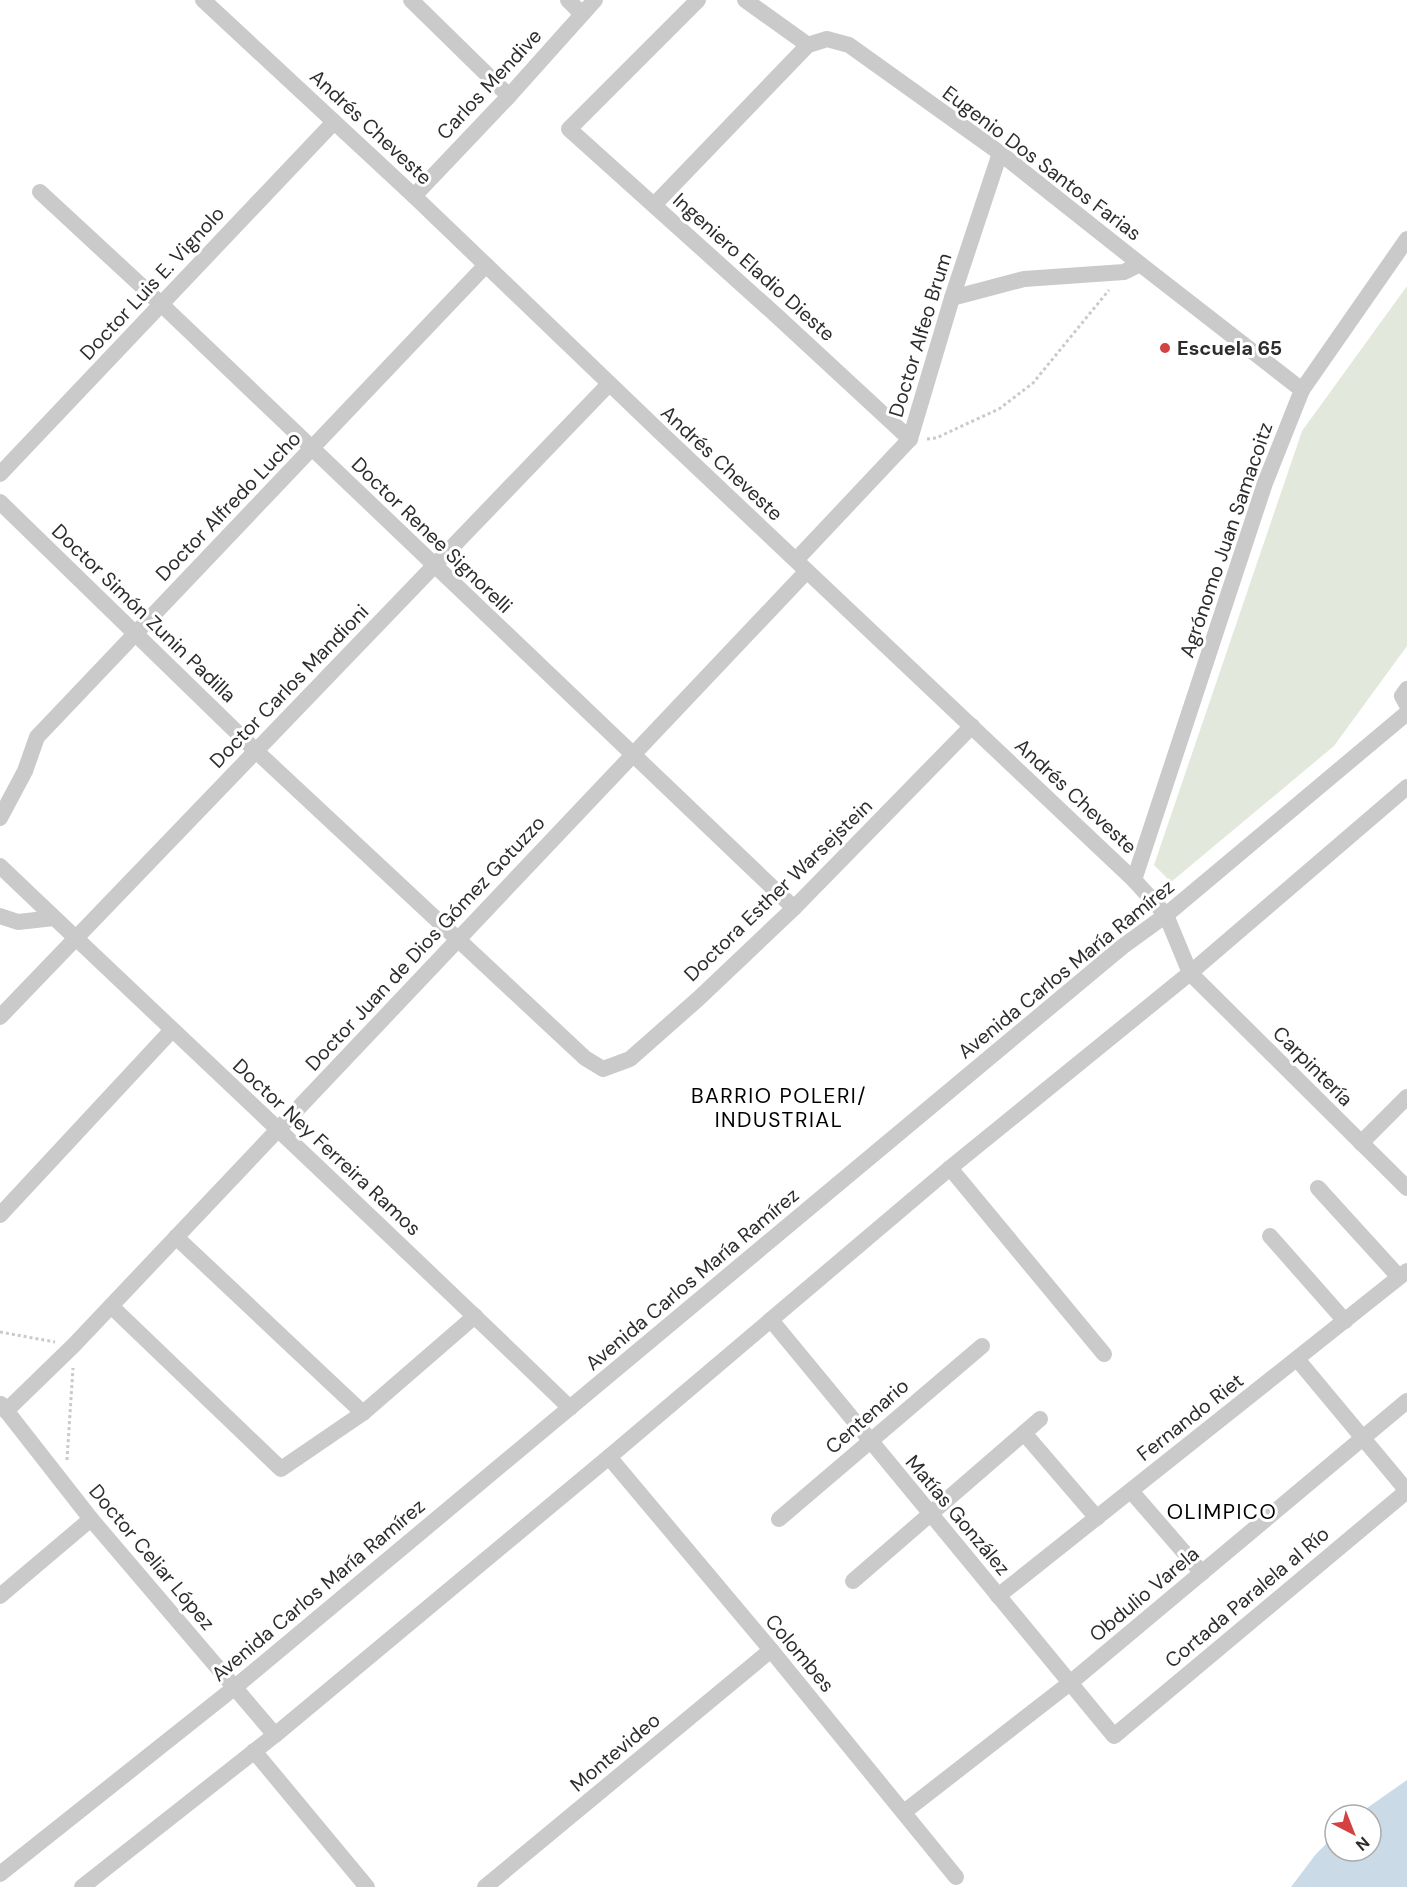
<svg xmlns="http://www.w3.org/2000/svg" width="1407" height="1887" font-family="'DM Sans',sans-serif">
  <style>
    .green { fill: #e2e9dc }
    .water { fill: #cadae7 }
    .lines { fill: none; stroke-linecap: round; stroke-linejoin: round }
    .path { stroke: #cacaca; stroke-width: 3; stroke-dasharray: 3 3; stroke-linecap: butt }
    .minor { stroke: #cacaca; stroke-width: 16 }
    .poi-dot { fill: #d34141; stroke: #fff; stroke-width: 2 }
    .labels { text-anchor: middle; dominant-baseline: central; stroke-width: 6; stroke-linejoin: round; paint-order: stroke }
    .street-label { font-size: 20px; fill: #2d2d2d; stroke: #fff }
    .poi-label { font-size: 20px; font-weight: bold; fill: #2d2d2d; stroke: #fff; text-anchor: start }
    .neighbourhood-label { font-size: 21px; letter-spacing: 1.5px; fill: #000; stroke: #fff }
  </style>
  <rect width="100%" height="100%" fill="#fff"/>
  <path class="green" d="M1407,286V646L1334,746L1171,882L1154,865L1302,431Z"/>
  <path class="water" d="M1407,1780V1887H1291L1316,1854L1335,1835V1851H1371V1815H1357Z"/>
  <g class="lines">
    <g class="path">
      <path d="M927,439L936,438L999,409L1033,383L1109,290"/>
      <path d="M0,1332L55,1342"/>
      <path d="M67,1460L73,1368"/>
    </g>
    <g class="minor">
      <path d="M203,0L414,196L661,433L1134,880L1166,915L1190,973L1407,1188"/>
      <path d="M411,0L509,96"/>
      <path d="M568,0L582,14"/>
      <path d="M698,0L569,129L778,317L910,439"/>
      <path d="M745,0L808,45"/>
      <path d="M40,192L161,304L794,908"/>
      <path d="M414,196L509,96L595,0"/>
      <path d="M654,205L808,45L827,39L849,45L1000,153L1140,264L1302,390"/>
      <path d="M952,298L1024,279L1124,272L1140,264"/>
      <path d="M0,474L334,122"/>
      <path d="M0,502L256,751L585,1058L603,1069L630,1059L698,999L794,908L972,726"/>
      <path d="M796,560L910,439L952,298L1000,153"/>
      <path d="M1407,689L1402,696L1407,705"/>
      <path d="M0,818L25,771L37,737L486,265"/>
      <path d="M0,866C190,1047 382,1226 570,1408"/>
      <path d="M1134,880L1265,483L1302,390L1407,239"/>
      <path d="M0,916L18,922L54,918"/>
      <path d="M0,1017L609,384"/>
      <path d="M1361,1143L1407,1097"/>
      <path d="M950,1168L1104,1354"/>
      <path d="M1318,1188L1399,1277"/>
      <path d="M0,1215L172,1030"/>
      <path d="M1270,1236L1345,1321"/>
      <path d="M176,1237L363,1413"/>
      <path d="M111,1306L281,1469L363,1413L475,1316"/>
      <path d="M771,1320L1114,1736L1407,1491"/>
      <path d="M1297,1359L1407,1491"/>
      <path d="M1,1404L91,1519L275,1735"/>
      <path d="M6,1411L74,1345L807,571"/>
      <path d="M1024,1433L1097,1518"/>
      <path d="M609,1457L771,1650L956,1877"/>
      <path d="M1131,1491L1202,1573"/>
      <path d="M779,1519L982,1346"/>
      <path d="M853,1581L1040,1419"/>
      <path d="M0,1596L91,1519"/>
      <path d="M998,1596L1407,1271"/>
      <path d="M254,1751L367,1887"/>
      <path d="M904,1812L1070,1683L1407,1401"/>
      <path d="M0,1874L234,1688L1122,947L1166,915L1407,713"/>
      <path d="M82,1887L275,1735L609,1457L950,1168L1190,973L1407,787"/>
      <path d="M485,1887L771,1650"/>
    </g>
  </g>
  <circle class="poi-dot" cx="1165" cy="348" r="6"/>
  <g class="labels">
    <g class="street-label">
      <text transform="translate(489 84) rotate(-47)">Carlos Mendive</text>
      <text transform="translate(371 127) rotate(43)">Andrés Cheveste</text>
      <text transform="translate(1042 163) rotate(37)">Eugenio Dos Santos Farias</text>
      <text transform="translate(754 267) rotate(42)">Ingeniero Eladio Dieste</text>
      <text transform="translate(152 283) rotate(-47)">Doctor Luis E. Vignolo</text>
      <text transform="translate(920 335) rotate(-73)">Doctor Alfeo Brum</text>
      <text transform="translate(722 463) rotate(43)">Andrés Cheveste</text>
      <text transform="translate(228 506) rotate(-46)">Doctor Alfredo Lucho</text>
      <text transform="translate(432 535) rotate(44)">Doctor Renee Signorelli</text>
      <text transform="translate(1226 540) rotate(-71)">Agrónomo Juan Samacoitz</text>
      <text transform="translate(144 613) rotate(44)">Doctor Simón Zunin Padilla</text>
      <text transform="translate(289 686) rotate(-46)">Doctor Carlos Mandioni</text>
      <text transform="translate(1076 796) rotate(43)">Andrés Cheveste</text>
      <text transform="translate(778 890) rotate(-44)">Doctora Esther Warsejstein</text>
      <text transform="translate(425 943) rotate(-47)">Doctor Juan de Dios Gómez Gotuzzo</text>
      <text transform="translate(1066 969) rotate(-39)">Avenida Carlos María Ramírez</text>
      <text transform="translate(1313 1066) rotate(45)">Carpintería</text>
      <text transform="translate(327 1147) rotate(43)">Doctor Ney Ferreira Ramos</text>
      <text transform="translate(692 1279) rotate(-40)">Avenida Carlos María Ramírez</text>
      <text transform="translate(867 1416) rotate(-41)">Centenario</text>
      <text transform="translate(1190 1417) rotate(-38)">Fernando Riet</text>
      <text transform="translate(958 1515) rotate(50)">Matías González</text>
      <text transform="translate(152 1557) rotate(50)">Doctor Celiar López</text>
      <text transform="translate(318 1590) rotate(-40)">Avenida Carlos María Ramírez</text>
      <text transform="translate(1144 1594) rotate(-40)">Obdulio Varela</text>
      <text transform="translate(1247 1597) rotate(-40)">Cortada Paralela al Río</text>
      <text transform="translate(800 1653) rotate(50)">Colombes</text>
      <text transform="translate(615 1752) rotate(-40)">Montevideo</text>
    </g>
    <g class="poi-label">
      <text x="1177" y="348">Escuela 65</text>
    </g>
    <g class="neighbourhood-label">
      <text x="779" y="1096">BARRIO POLERI/<tspan x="779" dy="24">INDUSTRIAL</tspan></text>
      <text x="1222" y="1512">OLIMPICO</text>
    </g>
  </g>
  <g transform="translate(1353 1833) rotate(138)"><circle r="28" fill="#ffffff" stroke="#ababab" stroke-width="1.5"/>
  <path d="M0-4.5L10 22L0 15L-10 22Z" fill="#d34141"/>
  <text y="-9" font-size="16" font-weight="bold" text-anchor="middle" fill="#2d2d2d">N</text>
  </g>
</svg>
